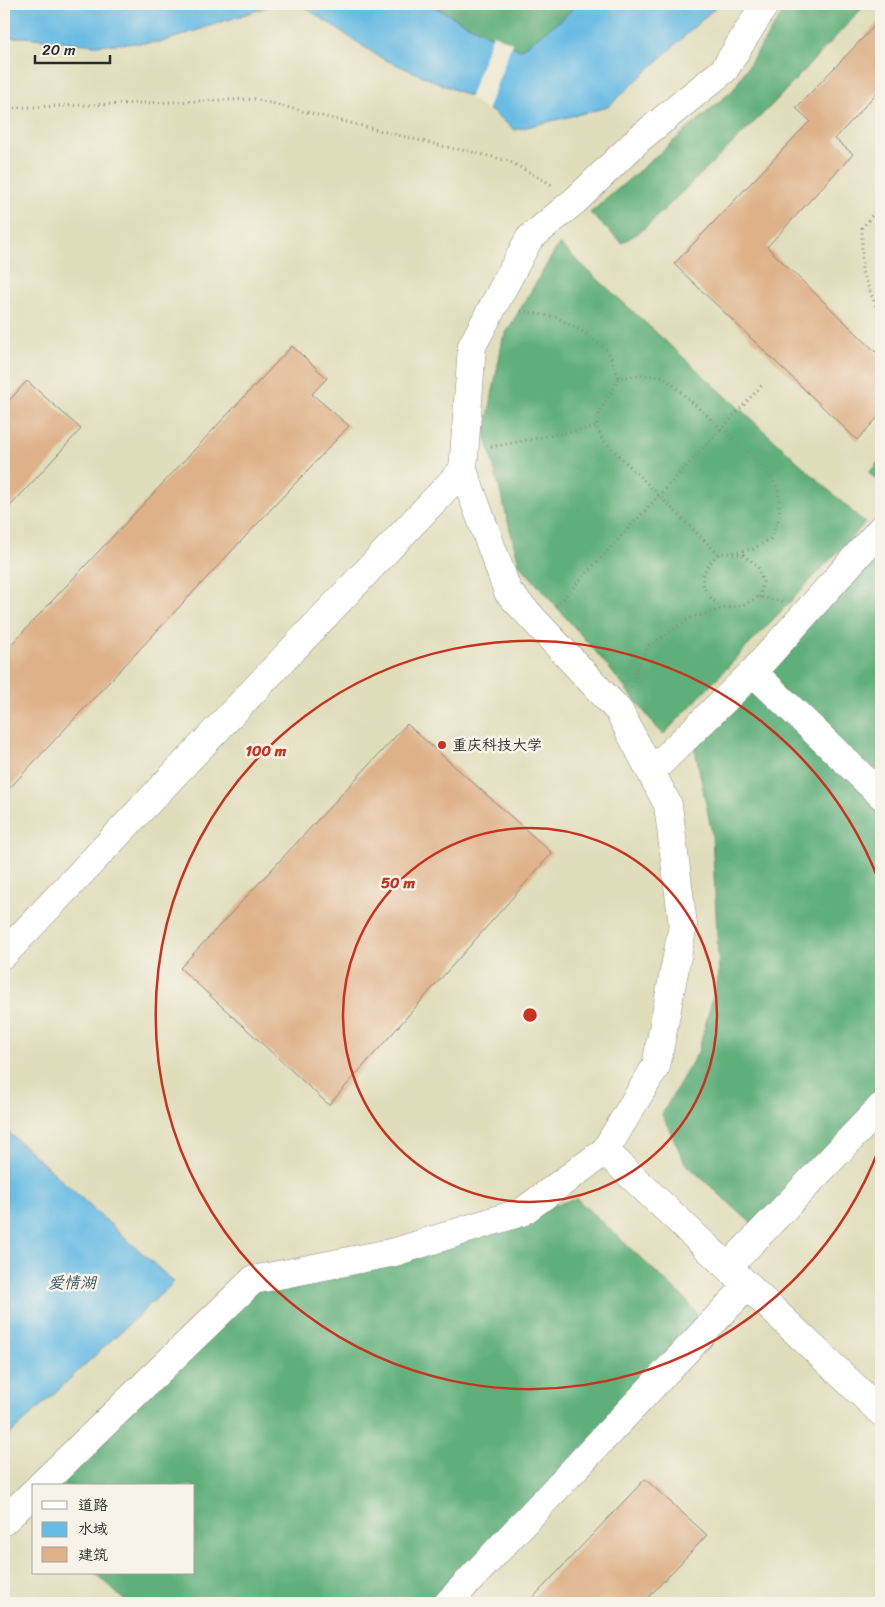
<svg xmlns="http://www.w3.org/2000/svg" width="885" height="1607" font-family="Sriracha,'LXGW WenKai TC',sans-serif">
  <style>
    .built { fill: #e0ddbb; fill-rule: evenodd }
    .forest { fill: #5faf7a; stroke: #456d52 }
    .water { fill: #68bbe4; stroke: #4a7388 }
    .pier { fill: #f0ead4 }
    .building { fill: #deb188 }
    .lines { fill: none; stroke-linecap: round; stroke-linejoin: round }
    .minor-casing { stroke: #8e8a80; stroke-width: 29 }
    .path { stroke: #8e8a80; stroke-width: 3; stroke-dasharray: 1 4; stroke-linecap: butt }
    .minor { stroke: #fff; stroke-width: 28 }
    .ring { fill: none; stroke: #c8321e; stroke-width: 2.5 }
    .poi-dot { fill: #c8321e; stroke: #f7f3e8; stroke-width: 2 }
    .labels { text-anchor: middle; dominant-baseline: central; stroke-width: 5; stroke-linejoin: round; paint-order: stroke }
    .poi-label { font-size: 15px; fill: #2b2b2b; stroke: #f7f3e8; text-anchor: start }
    .water-label { font-size: 16px; font-style: italic; fill: #3d5662; stroke: #f7f3e8 }
    .centre { fill: #c8321e; stroke: #f7f3e8; stroke-width: 2.5 }
    .ring-label { font-size: 15px; text-anchor: middle; font-weight: bold; fill: #c8321e; stroke: #f7f3e8; stroke-width: 5; stroke-linejoin: round; paint-order: stroke }
  </style>
  <rect width="100%" height="100%" fill="#f7f3e8"/>
  <filter id="ink" filterUnits="userSpaceOnUse"><feTurbulence type="fractalNoise" baseFrequency=".02" numOctaves="2"/><feDisplacementMap in="SourceGraphic" scale="10" xChannelSelector="R" yChannelSelector="G"/><feConvolveMatrix kernelMatrix="1 2 1 2 8 2 1 2 1" color-interpolation-filters="sRGB"/></filter>
  <filter id="wash" filterUnits="userSpaceOnUse"><feTurbulence type="fractalNoise" baseFrequency=".0096" numOctaves="4" result="noise"/><feDisplacementMap in="SourceGraphic" scale="20" xChannelSelector="R" yChannelSelector="G"/><feGaussianBlur stdDeviation="1.12" result="paint"/><feColorMatrix in="noise" values="0 0 0 0 0 0 0 0 0 0 0 0 0 0 0 0 0 1.4 0 .05"/><feComposite in="paint" operator="in"/></filter>
  <g filter="url(#wash)">
    <rect width="100%" height="100%" fill="#f0ead4"/>
    <path class="built" d="M4,4H881V1603H4ZM34,1486H194V1573H34Z"/>
    <g class="forest">
      <path d="M429,4H578L562,19L520,50L468,25Z"/>
      <path d="M788,4H866L772,105L643,230L622,243L590,213L733,90Z"/>
      <path d="M559,244L865,523L663,735L596,652L519,564L485,433L503,338Z"/>
      <path d="M881,459V484L869,473Z"/>
      <path d="M881,529V1107L761,1232L685,1163L662,1114L698,1052L719,974L712,834L693,739Z"/>
      <path d="M577,1199L686,1300L701,1319L445,1603H127L95,1573H194V1486H40L253,1280Z"/>
    </g>
    <g class="water">
      <path d="M4,4H276L162,42L94,45L24,37L4,38Z"/>
      <path d="M300,4H429L468,25L520,50L562,19L578,4H719L608,107L515,130L476,99L381,58Z"/>
      <path d="M4,1128L174,1282L4,1440Z"/>
    </g>
    <path class="pier" d="M493,34L512,43L487,111L474,101L469,99Z"/>
    <g id="blocks">
      <g class="building">
        <path d="M881,19V88L835,139L853,154L767,247L881,357V414L857,440L674,264L810,121L796,108Z"/>
        <path d="M292,346L327,378L312,394L349,426L4,794V652Z"/>
        <path d="M27,381L81,429L4,513V406Z"/>
        <path d="M407,724L552,853L329,1105L180,968Z"/>
        <path d="M645,1479L707,1535L643,1603H528Z"/>
      </g>
    </g>
  </g>
  <g filter="url(#ink)">
    <use href="#blocks" fill-opacity="0" stroke="#8e8a80" stroke-width="1"/>
    <g class="lines">
      <defs>
        <g id="minor">
          <path d="M753,672L881,795"/>
          <path d="M651,772L753,672L881,529"/>
          <path d="M4,954L463,470"/>
          <path d="M605,1151L881,1412"/>
          <path d="M728,1267L881,1107"/>
          <path d="M40,1486L253,1280L395,1252L522,1212L605,1151L656,1066L683,925L668,805L619,711L508,592L463,470L472,346L529,239L577,199L639,139L724,70L765,4"/>
          <path d="M4,1521L34,1492"/>
          <path d="M448,1603L748,1285"/>
        </g>
      </defs>
      <use href="#minor" class="minor-casing"/>
      <g class="path">
        <path d="M526,4H527"/>
        <path d="M4,108L254,99L450,148L472,152L509,161L554,186"/>
        <path d="M881,204L862,228V272L881,318"/>
        <path d="M521,311L556,317L580,330L608,351L619,378"/>
        <path d="M641,375L664,377L765,468L778,489L780,515L770,539L753,549L730,553L718,554L602,439L596,427L600,411L619,378Z"/>
        <path d="M491,447L596,427"/>
        <path d="M718,554C696,576 699,588 721,608"/>
        <path d="M733,554L743,555L757,565L763,582L759,597"/>
        <path d="M556,606L764,383"/>
        <path d="M632,687L636,671L649,645L665,636L690,618L722,609L743,605L759,597L783,602"/>
      </g>
      <use href="#minor" class="minor"/>
    </g>
  </g>
  <g class="ring">
    <circle cx="530" cy="1015" r="187"/>
    <path d="M880 1146A374 374 0 1 1 880 884"/>
  </g>
  <circle class="poi-dot" cx="442" cy="745" r="5"/>
  <g class="labels">
    <g class="poi-label">
      <text x="452" y="745">重庆科技大学</text>
    </g>
    <g class="water-label">
      <text x="72" y="1282">爱情湖</text>
    </g>
  </g>
  <circle cx="530" cy="1015" r="8" class="centre"/>
  <g class="ring-label">
    <text x="266" y="756">100 m</text>
    <text x="398" y="888">50 m</text>
  </g>
  <rect width="885" height="1607" fill="none" stroke="#f7f3e8" stroke-width="20"/>
  <rect x="32" y="1484" width="162" height="90" fill="#f7f3e8" stroke="#a5a39c"/>
  <rect x="42" y="1501" width="25" height="8" fill="#ffffff" stroke="#a5a39c"/>
  <text x="78" y="1510" font-size="15" fill="#2b2b2b">道路</text>
  <rect x="42" y="1522" width="25" height="15" fill="#68bbe4" stroke="#a5a39c"/>
  <text x="78" y="1534" font-size="15" fill="#2b2b2b">水域</text>
  <rect x="42" y="1547" width="25" height="15" fill="#deb188" stroke="#a5a39c"/>
  <text x="78" y="1560" font-size="15" fill="#2b2b2b">建筑</text>
  <path d="M35 55v8h75v-8" fill="none" stroke="#2b2b2b" stroke-width="2.5"/>
  <text x="42" y="55" font-size="15" fill="#2b2b2b" stroke="#f7f3e8" stroke-width="4" paint-order="stroke">20 m</text>
</svg>
